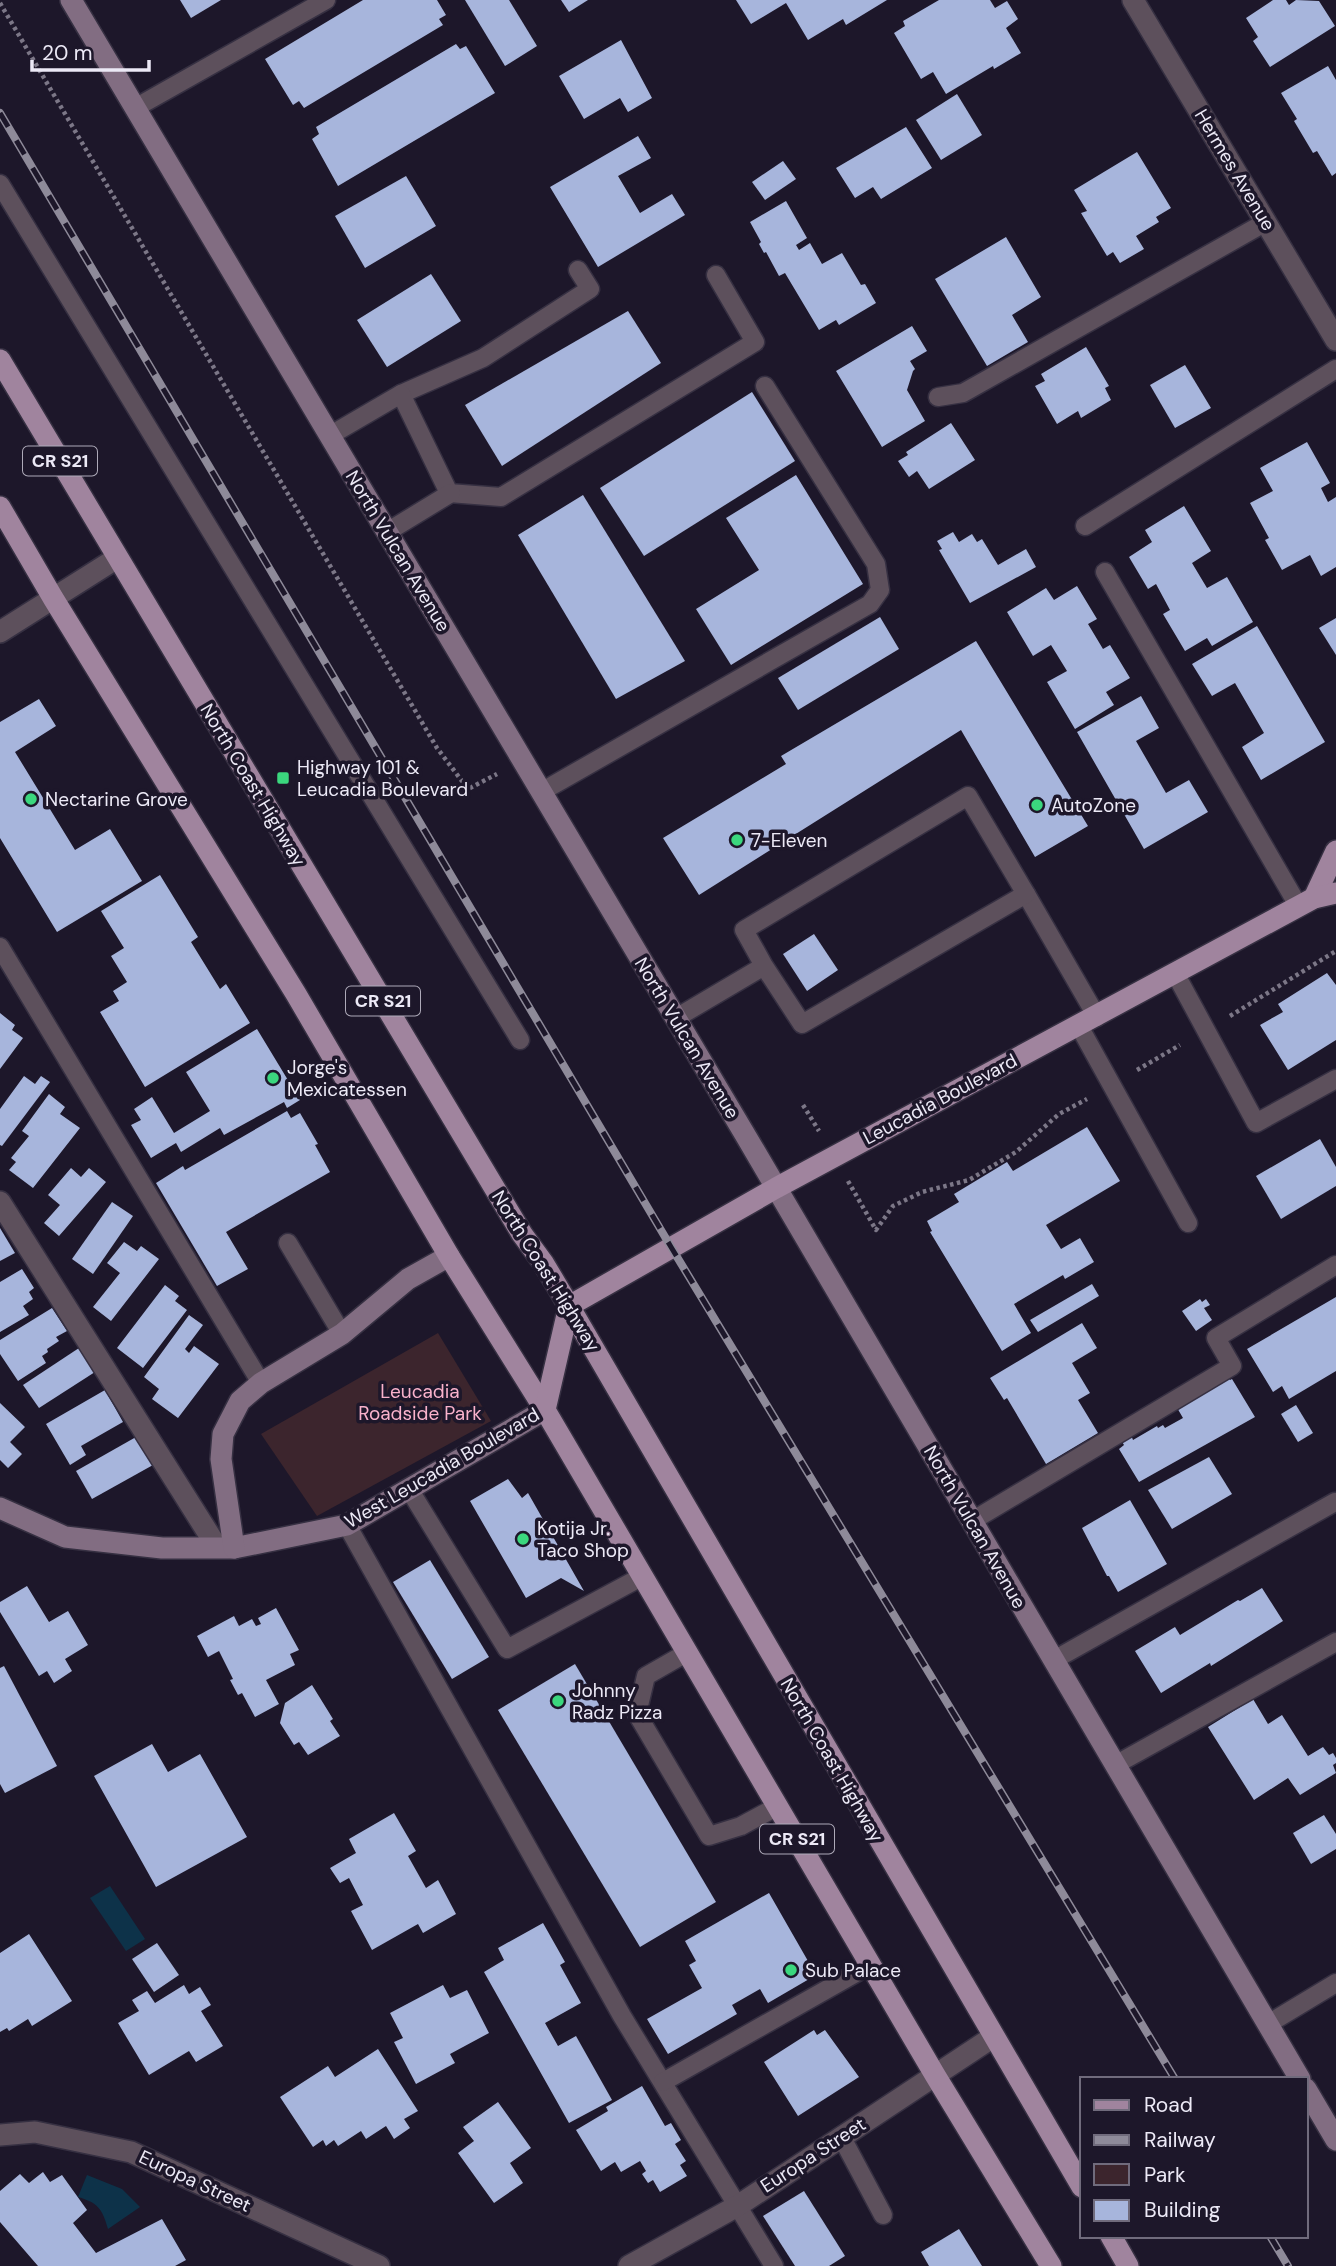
<svg xmlns="http://www.w3.org/2000/svg" width="1336" height="2266" font-family="'DM Sans',sans-serif">
  <style>
    .green { fill: #3c252d }
    .water { fill: #0d3249 }
    .building { fill: #a7b5dc }
    .lines { fill: none; stroke-linecap: round; stroke-linejoin: round }
    .lane-casing { stroke: #363042; stroke-width: 21 }
    .street-casing { stroke: #363042; stroke-width: 24 }
    .secondary-casing { stroke: #363042; stroke-width: 24 }
    .primary-casing { stroke: #363042; stroke-width: 24 }
    .path { stroke: #7c7787; stroke-width: 4.5; stroke-dasharray: 3.5 3.5; stroke-linecap: butt }
    .lane { stroke: #5d505c; stroke-width: 18 }
    .street { stroke: #5d505c; stroke-width: 21 }
    .secondary { stroke: #826d82; stroke-width: 21 }
    .primary { stroke: #a0849e; stroke-width: 21 }
    .rail-casing { stroke: #8e8a99; stroke-width: 8 }
    .rail { stroke: #1d172a; stroke-width: 5; stroke-dasharray: 16; stroke-linecap: butt }
    .poi-dot { fill: #3bd77e; stroke: #1d172a; stroke-width: 2.5 }
    .labels { text-anchor: middle; dominant-baseline: central; stroke-width: 7; stroke-linejoin: round; paint-order: stroke }
    .shield { fill: #1d172a; stroke: #aeaab9; stroke-width: 2 }
    .shield-label { font-size: 18px; font-weight: bold; fill: #ece9f6 }
    .street-label { font-size: 19px; fill: #ece9f6; stroke: #1d172a }
    .poi-label { font-size: 19px; fill: #ece9f6; stroke: #1d172a; text-anchor: start }
    .park-label { font-size: 19px; fill: #f9b2cb; stroke: #1d172a }
  </style>
  <rect width="100%" height="100%" fill="#1d172a"/>
  <path class="green" d="M438,1333L491,1421L317,1516L261,1434Z"/>
  <g class="water">
    <path d="M110,1886L145,1939L126,1951L90,1898Z"/>
    <path d="M87,2175L122,2189L140,2207L108,2229C102,2208 98,2203 78,2197Z"/>
  </g>
  <g class="building">
    <path d="M180,0H221L191,18Z"/>
    <path d="M363,0H437L446,15L439,19L443,25L304,108L299,101L293,105L265,59Z"/>
    <path d="M465,0H509L537,46L505,66Z"/>
    <path d="M561,0H588L569,12Z"/>
    <path d="M736,0H887L846,25L843,19L808,40L786,3L751,24Z"/>
    <path d="M939,0H990L995,8L1007,1L1018,19L1006,28L1021,53L994,69L993,66L946,94L933,72L921,79L894,33L905,26L903,21Z"/>
    <path d="M1273,0H1286L1289,5L1296,0L1319,1L1335,26L1270,67L1253,41L1258,37L1246,18Z"/>
    <path d="M621,40L652,98L628,112L620,98L584,119L559,76Z"/>
    <path d="M456,44L460,49L466,46L495,93L338,186L312,139L319,134L316,127Z"/>
    <path d="M1328,66L1336,80V173L1332,176L1317,151L1313,153L1294,121L1297,119L1281,93Z"/>
    <path d="M957,94L982,135L941,160L916,120Z"/>
    <path d="M906,127L932,168L881,199L873,187L855,198L836,168Z"/>
    <path d="M638,136L651,158L618,176L640,213L672,194L685,215L598,267L550,187Z"/>
    <path d="M1137,152L1171,208L1156,217L1159,222L1136,236L1144,249L1120,263L1113,252L1107,256L1081,213L1087,211L1074,190Z"/>
    <path d="M783,161L796,179L765,200L752,182Z"/>
    <path d="M406,176L436,226L365,268L335,216Z"/>
    <path d="M786,201L807,238L796,245L799,250L810,243L822,264L842,253L861,285L865,284L876,303L839,325L836,320L819,330L785,273L779,276L766,252L764,253L759,244L761,242L750,222Z"/>
    <path d="M1006,237L1041,297L1012,315L1028,342L987,366L935,279Z"/>
    <path d="M431,274L461,321L387,367L357,320Z"/>
    <path d="M628,311L661,363L502,466L465,405Z"/>
    <path d="M912,326L927,351L910,361L915,369L913,371L907,390L925,421L882,447L836,371Z"/>
    <path d="M1086,347L1109,386L1105,388L1111,400L1081,418L1078,411L1057,424L1035,386L1045,381L1041,374Z"/>
    <path d="M1185,365L1211,408L1175,428L1150,385Z"/>
    <path d="M752,392L795,461L644,556L600,488Z"/>
    <path d="M951,423L975,460L929,489L917,471L909,477L898,461L908,455L906,452Z"/>
    <path d="M1307,442L1330,483L1321,488L1328,502L1336,497V567L1321,576L1310,555L1282,570L1265,540L1269,538L1250,503L1273,491L1260,468Z"/>
    <path d="M796,475L863,584L731,665L696,609L759,570L726,518Z"/>
    <path d="M583,495L685,661L616,699L518,535Z"/>
    <path d="M1184,506L1211,551L1192,563L1207,588L1227,577L1253,622L1212,646L1207,638L1185,651L1163,614L1170,610L1156,584L1148,589L1129,557L1152,542L1145,530Z"/>
    <path d="M953,532L959,542L972,534L977,542L982,539L998,565L1026,549L1036,567L970,603L939,550L942,549L937,541Z"/>
    <path d="M1077,586L1097,619L1088,624L1103,649L1110,645L1130,678L1106,692L1114,705L1075,729L1047,682L1067,671L1051,645L1033,656L1007,612L1046,588L1054,600Z"/>
    <path d="M880,617L899,649L798,710L778,678Z"/>
    <path d="M1336,618V655L1319,628Z"/>
    <path d="M1257,626L1325,742L1261,780L1242,747L1264,733L1235,683L1212,696L1192,664Z"/>
    <path d="M976,641L1088,826L1035,857L961,730L699,895L663,838L786,764L781,756Z"/>
    <path d="M1141,696L1159,728L1136,741L1166,793L1189,780L1208,812L1144,849L1077,732Z"/>
    <path d="M39,699L56,726L15,752L75,850L110,829L142,881L57,932L0,838V722Z"/>
    <path d="M160,875L198,937L191,942L220,989L226,984L250,1023L145,1087L100,1012L119,1001L113,991L127,982L111,956L124,948L101,911Z"/>
    <path d="M814,934L838,970L807,991L783,954Z"/>
    <path d="M1327,973L1336,985V1040L1288,1070L1260,1025L1283,1012L1278,1004Z"/>
    <path d="M0,1013L15,1025L12,1030L23,1038L0,1069Z"/>
    <path d="M257,1029L300,1100L287,1108L284,1102L224,1135L220,1128L181,1152L176,1143L151,1158L131,1125L141,1120L134,1109L152,1097L174,1133L210,1111L186,1072Z"/>
    <path d="M24,1076L35,1084L41,1076L50,1082L2,1146L0,1145V1109Z"/>
    <path d="M49,1094L65,1107L60,1114L80,1128L33,1188L9,1170L16,1162L11,1158L29,1136L22,1131Z"/>
    <path d="M287,1111L291,1118L300,1113L318,1144L315,1145L330,1172L226,1232L248,1269L217,1286L156,1183L183,1166L185,1170Z"/>
    <path d="M1087,1127L1120,1181L1046,1225L1061,1249L1080,1238L1094,1262L1065,1279L1063,1275L1014,1304L1031,1333L1002,1351L930,1232L932,1231L927,1221L959,1202L954,1194L1007,1162L1013,1171Z"/>
    <path d="M1320,1139L1336,1167V1186L1281,1219L1256,1176Z"/>
    <path d="M71,1168L81,1177L89,1168L106,1182L59,1236L44,1223L60,1205L48,1195Z"/>
    <path d="M112,1202L133,1216L93,1274L72,1259Z"/>
    <path d="M0,1228L15,1253L0,1261Z"/>
    <path d="M124,1242L137,1251L141,1246L159,1259L111,1321L93,1307L120,1273L107,1263Z"/>
    <path d="M22,1269L34,1288L29,1292L33,1299L23,1306L29,1315L0,1332V1282Z"/>
    <path d="M1092,1284L1099,1296L1038,1332L1030,1320Z"/>
    <path d="M165,1285L179,1296L175,1301L187,1310L143,1368L117,1348Z"/>
    <path d="M1336,1297V1371L1289,1399L1282,1386L1273,1392L1247,1349Z"/>
    <path d="M1200,1299L1202,1302L1206,1299L1210,1305L1204,1308L1212,1320L1196,1331L1182,1311Z"/>
    <path d="M52,1308L67,1331L56,1337L59,1341L47,1349L48,1352L42,1356L46,1363L18,1381L0,1354V1340Z"/>
    <path d="M189,1315L203,1325L185,1349L189,1353L194,1346L219,1364L178,1418L152,1399L159,1389L144,1377Z"/>
    <path d="M1082,1323L1097,1348L1072,1363L1090,1393L1078,1400L1098,1433L1046,1464L1007,1398L1004,1400L990,1378Z"/>
    <path d="M79,1348L95,1372L39,1408L23,1385Z"/>
    <path d="M1227,1376L1230,1380L1232,1379L1255,1417L1139,1482L1119,1449L1124,1445L1121,1440L1131,1435L1133,1440L1157,1426L1158,1428L1163,1425L1165,1428L1183,1418L1176,1406Z"/>
    <path d="M105,1390L123,1422L81,1446L86,1455L70,1465L46,1424Z"/>
    <path d="M0,1403L25,1427L10,1442L22,1454L8,1468L0,1460Z"/>
    <path d="M1296,1405L1313,1433L1298,1442L1281,1414Z"/>
    <path d="M136,1437L153,1465L92,1499L76,1471Z"/>
    <path d="M1209,1457L1232,1494L1172,1529L1148,1490Z"/>
    <path d="M508,1479L522,1498L528,1493L584,1591L561,1578L526,1598L470,1501Z"/>
    <path d="M1130,1500L1167,1564L1118,1592L1109,1576H1107L1082,1528Z"/>
    <path d="M430,1560L489,1657L452,1679L393,1582Z"/>
    <path d="M27,1586L49,1622L68,1611L88,1645L65,1659L72,1671L54,1683L47,1671L39,1676L0,1612V1602Z"/>
    <path d="M1262,1588L1283,1621L1211,1666L1210,1663L1161,1693L1135,1651L1175,1627L1180,1635L1238,1600L1240,1601Z"/>
    <path d="M276,1608L299,1650L290,1654L295,1665L266,1680L279,1704L255,1717L242,1693L238,1695L230,1680L233,1679L219,1651L208,1657L197,1636L234,1616L239,1626L252,1619L256,1626L261,1624L258,1618Z"/>
    <path d="M575,1664L716,1902L640,1947L498,1710Z"/>
    <path d="M4,1666L57,1766L5,1793L0,1784V1668Z"/>
    <path d="M312,1685L333,1719L330,1721L340,1736L308,1755L299,1742L294,1745L280,1723L285,1703Z"/>
    <path d="M1253,1699L1268,1724L1282,1715L1308,1756L1323,1747L1329,1755L1333,1753L1336,1758V1763L1333,1765L1336,1773L1300,1795L1288,1778L1254,1800L1208,1727Z"/>
    <path d="M152,1744L168,1772L200,1754L247,1837L156,1887L94,1776Z"/>
    <path d="M394,1813L416,1851L408,1856L426,1888L438,1880L456,1914L423,1933L418,1924L372,1950L351,1911L363,1905L349,1878L340,1883L330,1868L356,1853L349,1839Z"/>
    <path d="M1324,1815L1336,1834V1849L1311,1864L1293,1833Z"/>
    <path d="M769,1893L816,1975L768,2003L760,1989L732,2005L737,2014L668,2054L647,2019L702,1988L689,1965L696,1961L685,1941Z"/>
    <path d="M543,1923L565,1962L560,1965L581,2003L545,2023L558,2046L576,2036L612,2100L569,2123L484,1972L504,1960L498,1948Z"/>
    <path d="M29,1934L72,2001L32,2026L28,2019L9,2031L7,2028L0,2032V1953Z"/>
    <path d="M157,1943L179,1975L154,1992L132,1959Z"/>
    <path d="M184,1985L189,1994L200,1987L211,2005L201,2011L223,2046L196,2062L189,2051L149,2075L118,2023L139,2011L132,2000L147,1991L155,2003Z"/>
    <path d="M443,1985L450,1998L467,1990L489,2033L450,2054L455,2063L416,2084L394,2042L403,2038L390,2013Z"/>
    <path d="M814,2030L817,2035L825,2030L859,2077L798,2116L764,2062Z"/>
    <path d="M378,2049L418,2111L404,2119L410,2128L394,2139L386,2126L366,2139L361,2131L338,2146L334,2140L326,2146L323,2140L313,2147L280,2097L328,2066L335,2077Z"/>
    <path d="M642,2086L665,2126L671,2123L681,2140L675,2144L686,2161L680,2165L687,2176L660,2192L653,2180L648,2183L642,2174L646,2171L640,2161L621,2172L615,2162L601,2171L576,2130L608,2111L606,2107Z"/>
    <path d="M498,2102L531,2148L510,2163L523,2183L494,2203L458,2153L474,2141L463,2127Z"/>
    <path d="M43,2172L50,2182L62,2175L87,2210L73,2223L96,2253L162,2219L186,2260L175,2266H38L0,2222V2191L20,2174L29,2183Z"/>
    <path d="M804,2191L845,2256L829,2266H795L763,2216Z"/>
    <path d="M959,2229L982,2266H929L921,2252Z"/>
  </g>
  <g class="lines">
    <defs>
      <g id="lane">
        <path d="M135,108L326,0"/>
        <path d="M0,184L520,1040"/>
        <path d="M401,394L483,358L590,289L578,270"/>
        <path d="M938,397L963,393L1266,222"/>
        <path d="M329,436L401,394L449,493L501,497L755,342L716,275"/>
        <path d="M1085,526L1336,369"/>
        <path d="M387,532L451,493"/>
        <path d="M1105,572L1299,907"/>
        <path d="M541,792L870,604L880,590L876,564L765,386"/>
        <path d="M1026,894L1097,1017"/>
        <path d="M0,947L261,1383"/>
        <path d="M1175,973L1256,1123L1336,1079"/>
        <path d="M676,1018L764,966L802,1024L1026,894L968,796L744,930L764,966"/>
        <path d="M1079,1026L1188,1223"/>
        <path d="M288,1243L342,1334"/>
        <path d="M409,1489L507,1649L643,1576"/>
        <path d="M972,1521L1232,1366L1216,1338L1336,1265"/>
        <path d="M347,1525L622,2016L774,2266"/>
        <path d="M688,1652L646,1676L637,1714L709,1836L741,1826L778,1806"/>
        <path d="M1054,1660L1335,1502"/>
        <path d="M1115,1765L1336,1642"/>
        <path d="M1268,2024L1336,1983"/>
        <path d="M663,2082L870,1965"/>
        <path d="M841,2136L883,2215"/>
      </g>
      <g id="street">
        <path d="M1133,0L1336,340"/>
        <path d="M0,632L117,558"/>
        <path d="M0,1202L217,1547"/>
        <path d="M0,2135L35,2132L131,2152L379,2266"/>
        <path d="M629,2266L739,2205L993,2037"/>
      </g>
      <g id="secondary">
        <path d="M71,0L747,1138L1300,2079"/>
        <path d="M0,1508L65,1537L162,1548H234L347,1525L545,1410"/>
        <path d="M234,1548L221,1459L223,1434L240,1401L261,1383L342,1334L408,1279L449,1256"/>
        <path d="M1306,2089L1336,2140"/>
      </g>
      <g id="primary">
        <path d="M0,360L522,1234L544,1264L569,1306L1082,2187"/>
        <path d="M0,507L53,598L296,994L449,1256L545,1410L935,2075L1051,2266"/>
        <path d="M1314,898L1336,851"/>
        <path d="M569,1306L776,1188L1314,898L1336,893"/>
        <path d="M545,1410L569,1306"/>
        <path d="M1111,2236L1128,2266"/>
      </g>
    </defs>
    <use href="#lane" class="lane-casing"/>
    <use href="#street" class="street-casing"/>
    <use href="#secondary" class="secondary-casing"/>
    <use href="#primary" class="primary-casing"/>
    <g class="path">
      <path d="M0,3L437,748L468,789L497,774"/>
      <path d="M1230,1016L1336,951"/>
      <path d="M1137,1070L1180,1045"/>
      <path d="M803,1105L819,1131"/>
      <path d="M848,1181L876,1230L893,1206L922,1192L969,1180L1016,1152L1059,1114L1087,1099"/>
    </g>
    <use href="#lane" class="lane"/>
    <use href="#street" class="street"/>
    <use href="#secondary" class="secondary"/>
    <use href="#primary" class="primary"/>
    <defs>
      <g id="rail">
        <path d="M0,113L671,1247L1175,2079"/>
        <path d="M1270,2236L1288,2266"/>
      </g>
    </defs>
    <use href="#rail" class="rail-casing"/>
    <use href="#rail" class="rail"/>
  </g>
  <g class="poi-dot">
    <rect x="276" y="771" width="14" height="14" rx="3.5"/>
    <circle cx="31" cy="799" r="7"/>
    <circle cx="1037" cy="805" r="7"/>
    <circle cx="737" cy="840" r="7"/>
    <circle cx="273" cy="1078" r="7"/>
    <circle cx="523" cy="1539" r="7"/>
    <circle cx="558" cy="1701" r="7"/>
    <circle cx="791" cy="1970" r="7"/>
  </g>
  <g class="labels">
    <g class="shield">
      <rect x="23" y="446.5" width="74" height="29" rx="5"/>
      <rect x="346" y="986.5" width="74" height="29" rx="5"/>
      <rect x="760" y="1824.5" width="74" height="29" rx="5"/>
    </g>
    <g class="shield-label">
      <text x="60" y="461">CR S21</text>
      <text x="383" y="1001">CR S21</text>
      <text x="797" y="1839">CR S21</text>
    </g>
    <g class="street-label">
      <text transform="translate(1235 170) rotate(59)">Hermes Avenue</text>
      <text transform="translate(398 551) rotate(59)">North Vulcan Avenue</text>
      <text transform="translate(253 785) rotate(59)">North Coast Highway</text>
      <text transform="translate(687 1038) rotate(59)">North Vulcan Avenue</text>
      <text transform="translate(940 1099) rotate(-28)">Leucadia Boulevard</text>
      <text transform="translate(546 1271) rotate(58)">North Coast Highway</text>
      <text transform="translate(442 1468) rotate(-30)">West Leucadia Boulevard</text>
      <text transform="translate(975 1527) rotate(60)">North Vulcan Avenue</text>
      <text transform="translate(832 1760) rotate(60)">North Coast Highway</text>
      <text transform="translate(813 2155) rotate(-33)">Europa Street</text>
      <text transform="translate(195 2181) rotate(25)">Europa Street</text>
    </g>
    <g class="poi-label">
      <text x="297" y="767">Highway 101 &amp;<tspan x="297" dy="22">Leucadia Boulevard</tspan></text>
      <text x="45" y="799">Nectarine Grove</text>
      <text x="1051" y="805">AutoZone</text>
      <text x="751" y="840">7-Eleven</text>
      <text x="287" y="1067">Jorge's<tspan x="287" dy="22">Mexicatessen</tspan></text>
      <text x="537" y="1528">Kotija Jr.<tspan x="537" dy="22">Taco Shop</tspan></text>
      <text x="572" y="1690">Johnny<tspan x="572" dy="22">Radz Pizza</tspan></text>
      <text x="805" y="1970">Sub Palace</text>
    </g>
    <g class="park-label">
      <text x="420" y="1391">Leucadia<tspan x="420" dy="22">Roadside Park</tspan></text>
    </g>
  </g>
  <rect x="1080" y="2077" width="228" height="161" fill="#1d172a" stroke="#706b7c" stroke-width="2"/>
  <rect x="1094" y="2100" width="35" height="10" fill="#a0849e" stroke="#706b7c" stroke-width="2"/>
  <text x="1144" y="2112" font-size="21" fill="#ece9f6">Road</text>
  <rect x="1094" y="2135" width="35" height="10" fill="#8e8a99" stroke="#706b7c" stroke-width="2"/>
  <text x="1144" y="2147" font-size="21" fill="#ece9f6">Railway</text>
  <rect x="1094" y="2164" width="35" height="21" fill="#3c252d" stroke="#706b7c" stroke-width="2"/>
  <text x="1144" y="2182" font-size="21" fill="#ece9f6">Park</text>
  <rect x="1094" y="2200" width="35" height="21" fill="#a7b5dc" stroke="#706b7c" stroke-width="2"/>
  <text x="1144" y="2217" font-size="21" fill="#ece9f6">Building</text>
  <path d="M32 60v10h117v-10" fill="none" stroke="#ece9f6" stroke-width="3.5"/>
  <text x="42" y="60" font-size="21" fill="#ece9f6" stroke="#1d172a" stroke-width="5" paint-order="stroke">20 m</text>
</svg>
